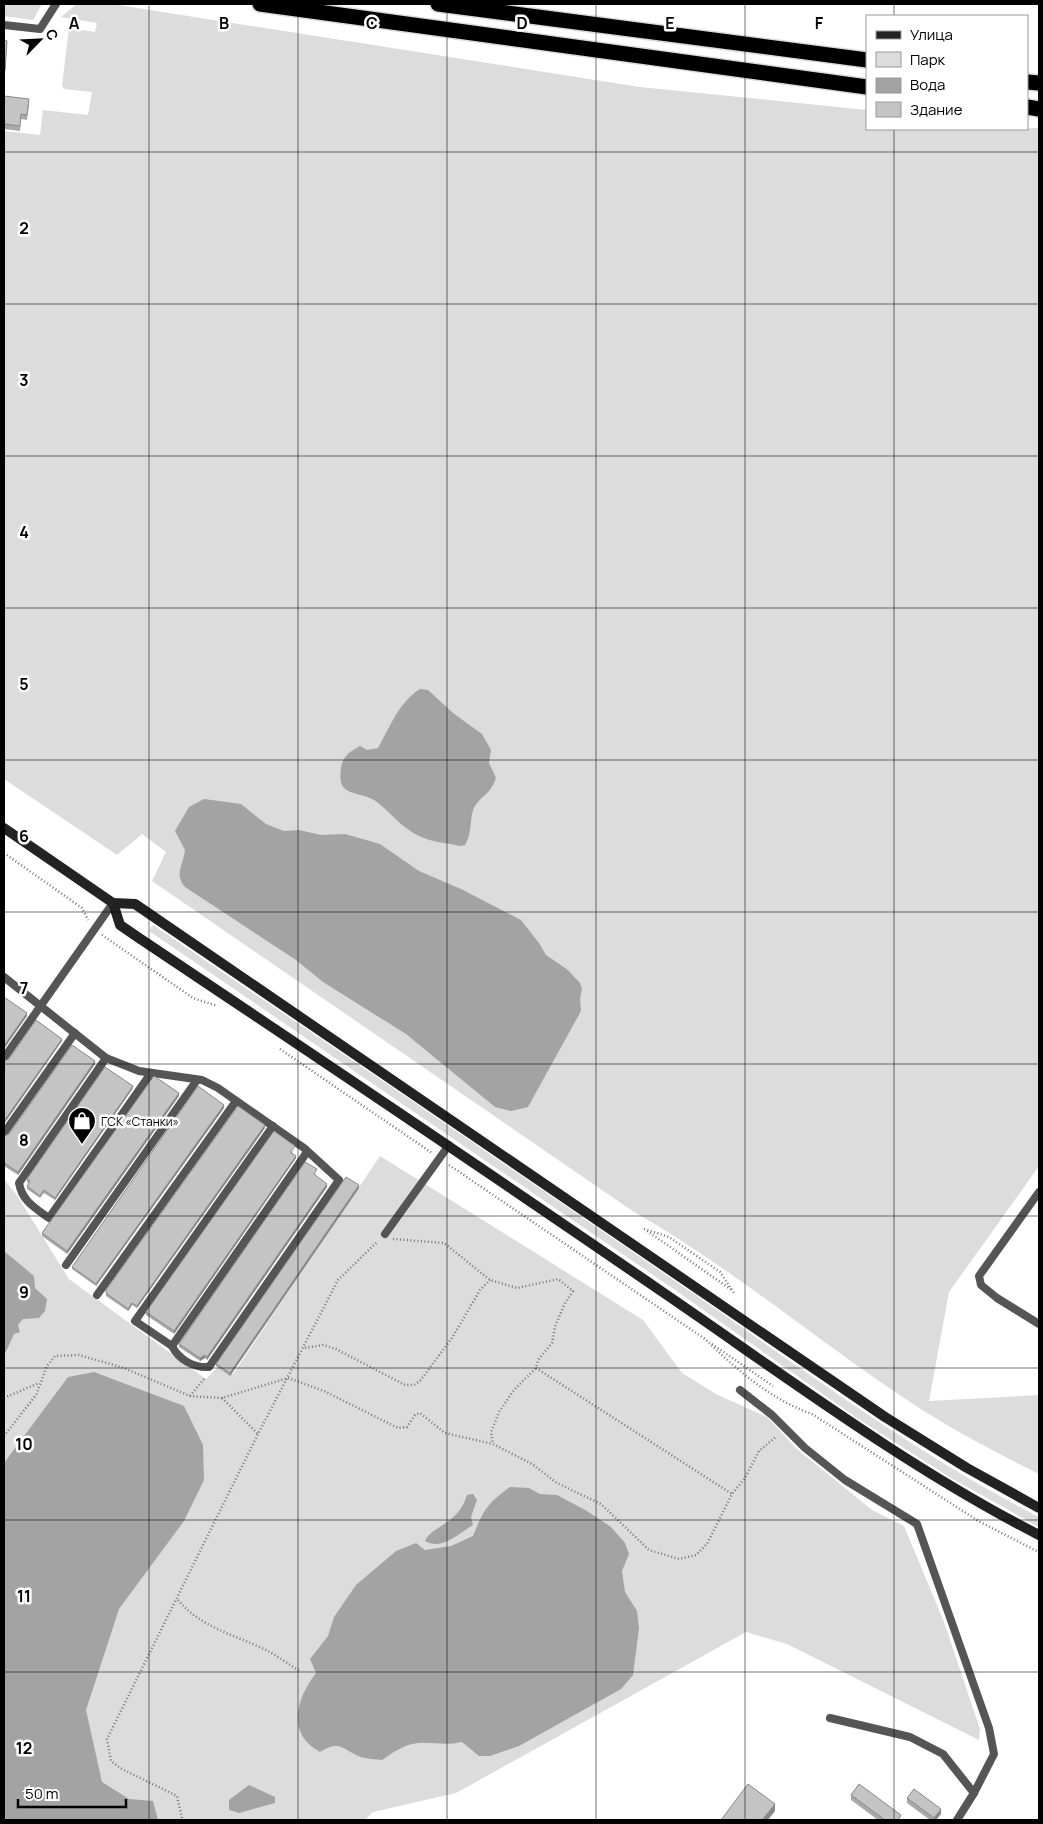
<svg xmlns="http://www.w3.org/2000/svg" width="1043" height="1824" font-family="Manrope,sans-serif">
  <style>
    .green { fill: #dcdcdc }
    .water { fill: #a3a3a3 }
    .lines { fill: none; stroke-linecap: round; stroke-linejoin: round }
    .highway-casing { stroke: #dbdbdb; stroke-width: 18 }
    .path { stroke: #777; stroke-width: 2.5; stroke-dasharray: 1 2.5; stroke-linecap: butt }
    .lane { stroke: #555; stroke-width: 8 }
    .secondary { stroke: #222; stroke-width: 10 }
    .highway { stroke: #000; stroke-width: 15 }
    .wall { fill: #a9a9a9 }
    .shaded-wall { fill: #898989 }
    .building { fill: #c4c4c4; stroke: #898989 }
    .grid { fill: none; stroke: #000; stroke-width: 1; stroke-opacity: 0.55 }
    .labels { text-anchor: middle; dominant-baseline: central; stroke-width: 5; stroke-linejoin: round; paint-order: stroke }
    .poi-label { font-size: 12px; fill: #000; stroke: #fff; text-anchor: start }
    .grid-label { font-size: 16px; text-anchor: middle; font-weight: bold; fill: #000; stroke: #fff; stroke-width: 5; stroke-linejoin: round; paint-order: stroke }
  </style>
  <rect width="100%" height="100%" fill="#fff"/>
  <g class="green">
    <path d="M4,4H42L33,20L4,16Z"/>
    <path d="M77,4H112L640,87L867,110V129L1039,128V1166L949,1292L929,1401L1039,1395V1474C995,1452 951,1429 910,1402C816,1340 731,1267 634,1212L152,881L166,852L142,834L117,855L4,779V131L40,135L43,110L88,115L92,92L64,89L62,86L69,28L95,32L97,23L61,17Z"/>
    <path d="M153,925C327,1043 502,1162 675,1281C795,1363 910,1451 1039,1517V1527L951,1478L860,1420L675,1290L149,931Z"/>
    <path d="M380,1156L643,1320L682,1373L716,1394L767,1417L797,1449L872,1510L904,1526L944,1622L980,1729L979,1740L787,1644L746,1632L456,1793L373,1812L365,1820H4V1179L16,1194L69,1279L206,1379L220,1365L233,1374Z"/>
  </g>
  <g class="water">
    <path d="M420,689L428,690L453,713L482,734L491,750L489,763L496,778C490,795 483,794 475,806C469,815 473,833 465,845L460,846C447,843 431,842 419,836C402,828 391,813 377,802C360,789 336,800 341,768C343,755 350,752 360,746L367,750L378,748C390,727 399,702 420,689Z"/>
    <path d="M204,799L241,804L266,824L284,831L299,830L321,835L345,834L380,844L419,871L461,889L521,920L539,943L546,955L568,970L580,983L582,989L580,999L581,1011L528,1107L511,1111L495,1107L406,1034L323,982L296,960L185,887C174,874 183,866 185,850L175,831L189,807Z"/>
    <path d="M4,1251L34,1276L35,1288L47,1299L45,1311L39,1318L23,1319L18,1325L20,1332L14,1334L4,1356Z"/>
    <path d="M94,1372L184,1406L203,1445L204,1480L184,1521L119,1609L86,1710L102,1782L129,1799L153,1801L158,1820H4V1463L68,1377Z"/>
    <path d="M510,1487L529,1488L540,1494L557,1495L587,1511L611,1527L625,1543L629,1554L622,1571L625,1592L637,1611L639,1628L633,1675L621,1689L519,1746L490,1756H479L462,1742C445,1746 434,1742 418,1743C405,1744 392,1753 382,1760C375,1759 367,1759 361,1757C342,1750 341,1739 320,1752C286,1734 296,1699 316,1673L310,1659L328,1636L334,1617L356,1585L396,1551L416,1543L425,1550L451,1546L473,1536C484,1509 487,1504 510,1487Z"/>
    <path d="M473,1494L477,1500L471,1517L473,1525C459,1533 442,1551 425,1541C431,1526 458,1525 467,1495Z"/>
    <path d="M249,1785L275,1797V1803L239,1813L229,1810V1800Z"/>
  </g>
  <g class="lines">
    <defs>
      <g id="highway">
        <path d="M260,4L867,87"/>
        <path d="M438,4L867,60"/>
        <path d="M1027,82L1039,83"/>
        <path d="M1027,107L1039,109"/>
      </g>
    </defs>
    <use href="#highway" class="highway-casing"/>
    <g class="path">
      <path d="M4,853L82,908L88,920"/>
      <path d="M102,935L193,998L217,1006"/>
      <path d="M280,1049L432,1153"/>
      <path d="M449,1165L705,1339C737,1370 770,1399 812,1414L980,1522L1039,1552"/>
      <path d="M644,1229L669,1237L720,1272L734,1293"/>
      <path d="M647,1231L733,1291"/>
      <path d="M393,1239L444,1243L490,1280L517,1288L558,1279L573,1291L564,1305L555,1327L552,1343L538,1360L536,1368L514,1390L499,1412L491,1432L493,1444L532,1464L557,1483L601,1504L649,1550L679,1559L696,1555L707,1544L732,1494L745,1478L759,1451L777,1436"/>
      <path d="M712,1344L773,1386"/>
      <path d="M305,1348L323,1345L336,1349L405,1385H414L420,1381L452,1338L480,1290L490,1280"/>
      <path d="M536,1368L732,1494"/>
      <path d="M190,1396L205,1378"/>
      <path d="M4,1398L39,1383"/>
      <path d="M222,1398L258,1434"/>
      <path d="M4,1436L36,1395L47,1366L55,1356L79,1355L124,1368L190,1396L222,1398L288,1378L324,1391L398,1428L407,1427L415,1415L420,1413L445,1433L493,1444"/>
      <path d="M178,1600C201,1628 236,1635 268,1651C279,1657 290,1665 301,1672"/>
      <path d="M182,1818L177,1796L120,1768L111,1761L107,1739L258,1434L338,1280L377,1242"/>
    </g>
    <g class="lane">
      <path d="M4,25L40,29L56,4"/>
      <path d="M4,977L106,1058L139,1071L202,1080L218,1088L304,1148L339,1180L209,1367C194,1368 179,1360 172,1346L307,1152"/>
      <path d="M4,1058L113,903"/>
      <path d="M106,1058L19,1183C22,1201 35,1208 49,1218L151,1073"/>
      <path d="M4,1133L75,1033"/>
      <path d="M1039,1192L979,1276L981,1285L997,1298L1039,1324"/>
      <path d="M385,1234L449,1145"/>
      <path d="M66,1265L197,1080"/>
      <path d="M97,1295L236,1101"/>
      <path d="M172,1346L135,1321L273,1126"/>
      <path d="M740,1390L772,1415L805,1448L845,1480L917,1524L989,1728L994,1754L974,1793"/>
      <path d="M830,1718L910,1737L943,1754L974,1793L957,1820"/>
    </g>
    <g class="secondary">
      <path d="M4,828L113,903L135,904L154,917L885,1417L967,1468L1039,1508"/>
      <path d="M113,903L120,925L139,938C314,1055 488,1172 661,1291C784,1375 906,1467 1039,1535"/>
    </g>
    <use href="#highway" class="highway"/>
  </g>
  <g class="wall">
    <path d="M4,96L29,104L27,120L21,119L20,131L4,129Z"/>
    <path d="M95,1064L18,1175L4,1166V1136L9,1134Z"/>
    <path d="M133,1088L55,1200L44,1193L40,1198L27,1189V1186L29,1183L27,1182V1179Z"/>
    <path d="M179,1096L67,1254L42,1236V1233Z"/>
    <path d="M224,1108L96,1286L72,1269V1267Z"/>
    <path d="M265,1128L137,1308L132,1305L128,1311L106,1296V1290Z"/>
    <path d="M295,1148L292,1153L296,1158L174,1334L146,1315V1312Z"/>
    <path d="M317,1172L315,1175L327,1187L207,1360L205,1358L200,1361L179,1347V1344Z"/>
    <path d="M359,1188L230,1376L216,1366V1364Z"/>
    <path d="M851,1795L901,1820H878L851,1800Z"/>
    <path d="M907,1798L941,1814L936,1820H930L907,1803Z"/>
  </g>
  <g class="shaded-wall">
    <path d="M27,1013V1016L4,1049V1046Z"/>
    <path d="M62,1039V1041L4,1124V1121Z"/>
    <path d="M95,1061V1064L18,1175V1172Z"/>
    <path d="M133,1086V1088L55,1200V1198Z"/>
    <path d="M179,1093V1096L67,1254V1251Z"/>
    <path d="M224,1105V1108L96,1286V1284Z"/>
    <path d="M265,1125V1128L137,1308V1306Z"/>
    <path d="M296,1156V1158L174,1334V1331Z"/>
    <path d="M327,1184V1187L207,1360V1357Z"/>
    <path d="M359,1185V1188L230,1376V1373Z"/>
    <path d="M132,1303V1305L128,1311V1309Z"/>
    <path d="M205,1355V1358L200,1361V1358Z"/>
    <path d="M775,1804V1811L768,1820H762Z"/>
    <path d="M941,1809V1814L936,1820H934V1818Z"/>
  </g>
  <g class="building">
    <path d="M4,40L7,41L5,71H4Z"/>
    <path d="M4,96L29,99L27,115L21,114L20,126L4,124Z"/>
    <path d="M4,997L27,1013L4,1046Z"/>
    <path d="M36,1020L62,1039L4,1121V1061L9,1059Z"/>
    <path d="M72,1045L95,1061L18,1172L4,1163V1136L9,1134Z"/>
    <path d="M105,1067L133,1086L55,1198L44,1190L40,1196L27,1186L30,1181L27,1179Z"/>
    <path d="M154,1076L179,1093L67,1251L42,1233Z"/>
    <path d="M198,1086L224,1105L96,1284L72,1267Z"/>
    <path d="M238,1106L265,1125L137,1306L132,1303L128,1309L106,1293V1290Z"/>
    <path d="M274,1131L295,1146L290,1152L296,1156L174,1331L146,1312Z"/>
    <path d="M305,1162L317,1169L314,1174L327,1184L207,1357L205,1355L200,1358L179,1344Z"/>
    <path d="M346,1177L359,1185L230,1373L216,1364Z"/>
    <path d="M748,1784L775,1804L762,1820H721Z"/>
    <path d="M859,1784L901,1815L898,1820H885L851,1795Z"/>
    <path d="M914,1789L941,1809L934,1818L907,1798Z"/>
  </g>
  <path class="grid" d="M149,4V1820M298,4V1820M447,4V1820M596,4V1820M745,4V1820M894,4V16M894,129V1820M4,152H1039M4,304H1039M4,456H1039M4,608H1039M4,760H1039M4,912H1039M4,1064H1039M4,1216H1039M4,1368H1039M4,1520H1039M4,1672H1039"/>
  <defs>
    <symbol id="shop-pin" viewBox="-11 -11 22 30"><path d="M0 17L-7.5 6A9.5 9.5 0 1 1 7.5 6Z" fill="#000" stroke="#fff"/><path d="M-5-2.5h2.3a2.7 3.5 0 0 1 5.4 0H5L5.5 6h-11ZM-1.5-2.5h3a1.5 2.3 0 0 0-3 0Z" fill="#fff"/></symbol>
  </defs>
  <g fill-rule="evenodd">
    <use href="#shop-pin" x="66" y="1105" width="32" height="43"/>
  </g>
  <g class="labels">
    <g class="poi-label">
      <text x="101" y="1121">ГСК «Станки»</text>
    </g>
  </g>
  <g class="grid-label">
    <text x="74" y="29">A</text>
    <text x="224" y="29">B</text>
    <text x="372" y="29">C</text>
    <text x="522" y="29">D</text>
    <text x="670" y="29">E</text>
    <text x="819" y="29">F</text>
    <text x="24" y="234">2</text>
    <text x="24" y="386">3</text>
    <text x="24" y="538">4</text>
    <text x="24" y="690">5</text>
    <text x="24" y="842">6</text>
    <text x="24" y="994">7</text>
    <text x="24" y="1146">8</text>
    <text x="24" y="1298">9</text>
    <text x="24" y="1450">10</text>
    <text x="24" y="1602">11</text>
    <text x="24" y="1754">12</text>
  </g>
  <rect width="1043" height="1824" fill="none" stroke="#000000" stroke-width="10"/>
  <rect x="866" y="15" width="162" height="115" fill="#ffffff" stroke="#999999"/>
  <rect x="876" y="31" width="25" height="8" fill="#222222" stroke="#999999"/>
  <text x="910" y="40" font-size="15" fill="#000000">Улица</text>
  <rect x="876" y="52" width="25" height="15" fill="#dcdcdc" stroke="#999999"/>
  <text x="910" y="65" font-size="15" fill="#000000">Парк</text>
  <rect x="876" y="78" width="25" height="15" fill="#a3a3a3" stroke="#999999"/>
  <text x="910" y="90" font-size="15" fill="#000000">Вода</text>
  <rect x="876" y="102" width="25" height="15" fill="#c4c4c4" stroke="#999999"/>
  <text x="910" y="115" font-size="15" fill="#000000">Здание</text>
  <g transform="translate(40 40) rotate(66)" stroke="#ffffff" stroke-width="4" paint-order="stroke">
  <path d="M0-4L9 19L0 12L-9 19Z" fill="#000000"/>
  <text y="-8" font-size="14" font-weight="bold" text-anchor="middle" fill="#000000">С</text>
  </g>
  <path d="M18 1799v8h108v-8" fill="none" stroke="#000000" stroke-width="2.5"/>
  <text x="25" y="1799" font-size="15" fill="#000000" stroke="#ffffff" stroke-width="4" paint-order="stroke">50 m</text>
</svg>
